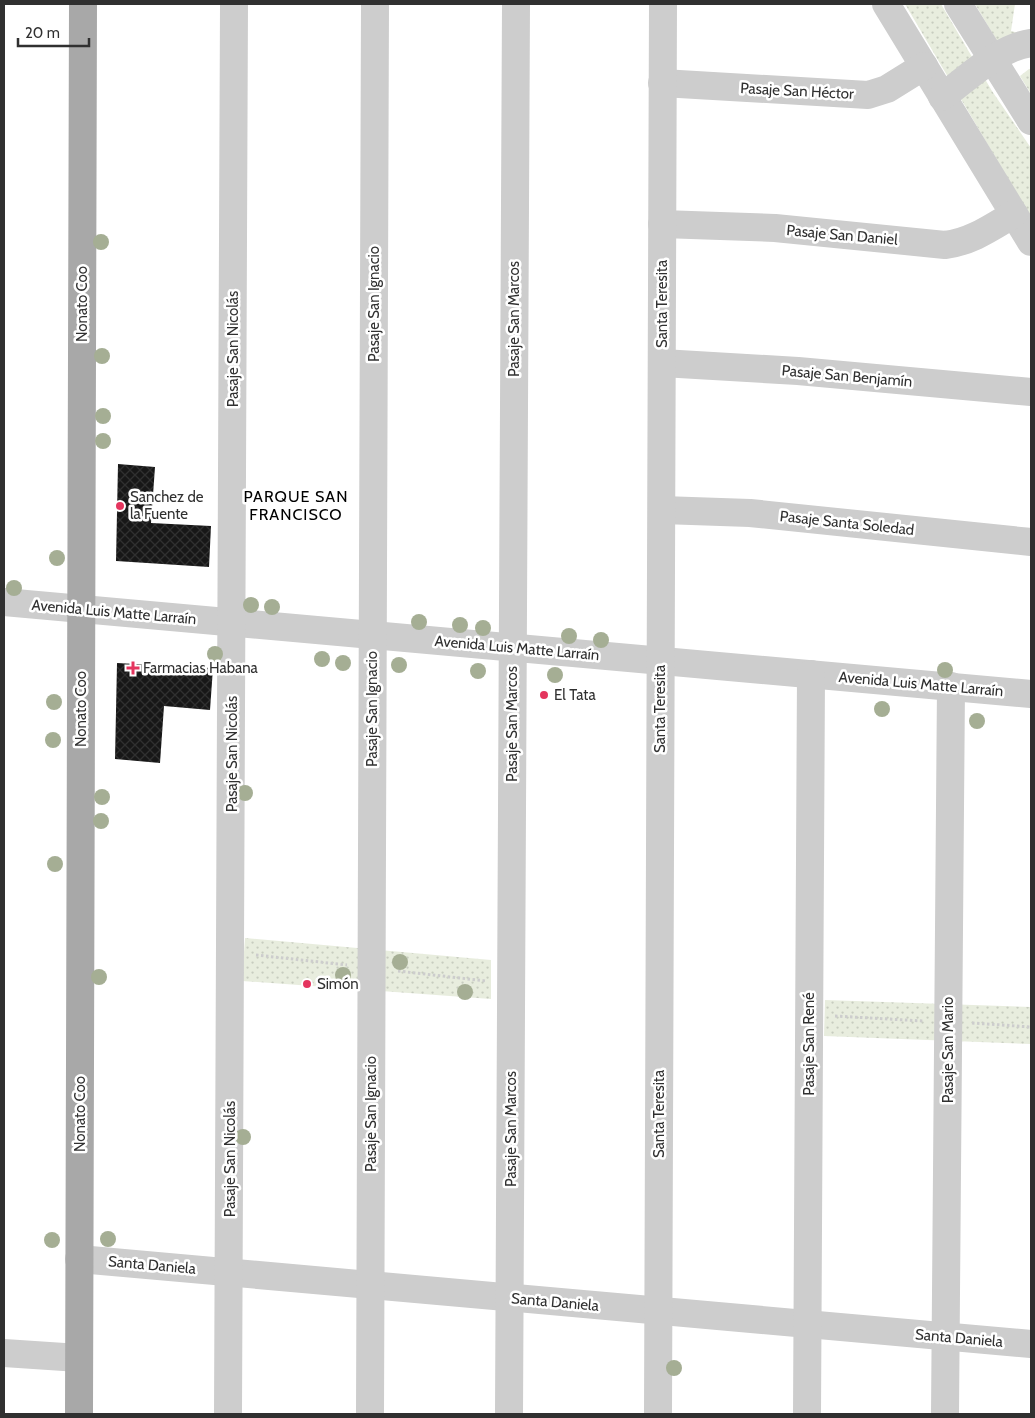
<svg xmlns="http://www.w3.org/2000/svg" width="1035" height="1418" font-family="Cabin,sans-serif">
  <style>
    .grass { fill: url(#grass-dots) }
    .building { fill: url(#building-cross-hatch) }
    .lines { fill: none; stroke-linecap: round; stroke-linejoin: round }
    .path { stroke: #cdcdcd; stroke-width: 3; stroke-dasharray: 2.5 2.5; stroke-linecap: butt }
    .minor { stroke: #cdcdcd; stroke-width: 28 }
    .major { stroke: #a8a8a8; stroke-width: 28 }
    .tree { fill: #a5ae94 }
    .poi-dot { fill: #e4355e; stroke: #fff; stroke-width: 2 }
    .labels { text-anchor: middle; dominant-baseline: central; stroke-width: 5; stroke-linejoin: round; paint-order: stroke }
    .street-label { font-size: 15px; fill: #303030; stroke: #fff }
    .poi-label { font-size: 15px; fill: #303030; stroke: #fff; text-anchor: start }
    .neighbourhood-label { font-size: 16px; letter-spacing: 1px; fill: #000; stroke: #fff }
  </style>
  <defs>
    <pattern id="grass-dots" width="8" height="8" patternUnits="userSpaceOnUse" patternTransform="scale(1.25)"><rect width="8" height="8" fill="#e8edde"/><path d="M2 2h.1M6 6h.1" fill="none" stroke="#c7ccbf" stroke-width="1.8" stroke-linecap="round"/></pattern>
    <pattern id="building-cross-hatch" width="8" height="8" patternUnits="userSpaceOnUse" patternTransform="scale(1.25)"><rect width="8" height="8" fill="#171717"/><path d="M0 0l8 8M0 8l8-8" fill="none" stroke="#303030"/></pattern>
  </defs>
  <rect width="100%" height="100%" fill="#fff"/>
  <g class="grass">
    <path d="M905,4H941L992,91L1031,148V218Z"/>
    <path d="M975,4H1015L1011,31L1023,34L1000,46Z"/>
    <path d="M1029,69H1031V94L1020,76Z"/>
    <path d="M245,938L491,960V999L242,981Z"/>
    <path d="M825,1000L1031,1007V1044L824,1036Z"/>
  </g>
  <g class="building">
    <path d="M118,464L155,467L151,523L211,526L209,567L116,561Z"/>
    <path d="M117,663L213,668L210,710L164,706L160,763L115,759Z"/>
  </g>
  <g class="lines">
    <g class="path">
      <path d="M256,955L347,965"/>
      <path d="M398,971L486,981"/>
      <path d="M835,1016L923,1021"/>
      <path d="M972,1023L1031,1027"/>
    </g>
    <g class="minor">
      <path d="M886,4L1031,242"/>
      <path d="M958,4L1031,121"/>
      <path d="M662,83L868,95L887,89L924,66"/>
      <path d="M942,97C968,78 999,47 1031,43"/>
      <path d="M662,224L775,228L945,245C971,242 992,227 1014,214"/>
      <path d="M662,363L798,371L1031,392"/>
      <path d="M662,510L750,513L1031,542"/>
      <path d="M4,602L1031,694"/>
      <path d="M79,1259L1031,1344"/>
      <path d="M4,1353L79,1358"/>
      <path d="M228,1414L234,4"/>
      <path d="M370,1414L375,4"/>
      <path d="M509,1414L516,4"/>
      <path d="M658,1414L663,4"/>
      <path d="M807,1414L811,674"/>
      <path d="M945,1414L951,686"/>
    </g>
    <path class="major" d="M79,1414L83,4"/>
  </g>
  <g class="tree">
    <circle cx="101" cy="242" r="8"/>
    <circle cx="102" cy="356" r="8"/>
    <circle cx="103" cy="416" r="8"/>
    <circle cx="103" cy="441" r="8"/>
    <circle cx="57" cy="558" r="8"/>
    <circle cx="14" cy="588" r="8"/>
    <circle cx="251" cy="605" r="8"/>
    <circle cx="272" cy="607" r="8"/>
    <circle cx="419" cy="622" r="8"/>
    <circle cx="460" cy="625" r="8"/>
    <circle cx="483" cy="628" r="8"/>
    <circle cx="569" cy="636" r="8"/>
    <circle cx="601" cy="640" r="8"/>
    <circle cx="215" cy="654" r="8"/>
    <circle cx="322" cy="659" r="8"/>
    <circle cx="343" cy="663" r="8"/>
    <circle cx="399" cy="665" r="8"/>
    <circle cx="945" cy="670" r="8"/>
    <circle cx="478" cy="671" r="8"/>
    <circle cx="555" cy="675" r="8"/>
    <circle cx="54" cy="702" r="8"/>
    <circle cx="882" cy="709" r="8"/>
    <circle cx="977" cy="721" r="8"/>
    <circle cx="53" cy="740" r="8"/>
    <circle cx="245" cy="793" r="8"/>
    <circle cx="102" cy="797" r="8"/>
    <circle cx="101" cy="821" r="8"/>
    <circle cx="55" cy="864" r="8"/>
    <circle cx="400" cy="962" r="8"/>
    <circle cx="343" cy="975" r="8"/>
    <circle cx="99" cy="977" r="8"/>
    <circle cx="465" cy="992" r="8"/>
    <circle cx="243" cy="1137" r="8"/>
    <circle cx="108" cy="1239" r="8"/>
    <circle cx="52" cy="1240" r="8"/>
    <circle cx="674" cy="1368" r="8"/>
  </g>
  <g class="poi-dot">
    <circle cx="120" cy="506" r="5"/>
    <path d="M130.5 660.5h5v5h5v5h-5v5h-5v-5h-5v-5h5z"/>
    <circle cx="544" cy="695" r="5"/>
    <circle cx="307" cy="984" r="5"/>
  </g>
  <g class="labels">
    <g class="street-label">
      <text transform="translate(797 91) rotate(3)">Pasaje San Héctor</text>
      <text transform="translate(842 235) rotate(5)">Pasaje San Daniel</text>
      <text transform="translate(82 304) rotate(-90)">Nonato Coo</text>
      <text transform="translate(374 304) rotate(-90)">Pasaje San Ignacio</text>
      <text transform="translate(662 304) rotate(-90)">Santa Teresita</text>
      <text transform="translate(514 319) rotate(-90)">Pasaje San Marcos</text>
      <text transform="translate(233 349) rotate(-90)">Pasaje San Nicolás</text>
      <text transform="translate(847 376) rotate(5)">Pasaje San Benjamín</text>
      <text transform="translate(847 523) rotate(6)">Pasaje Santa Soledad</text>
      <text transform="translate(114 612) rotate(5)">Avenida Luis Matte Larraín</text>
      <text transform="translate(517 648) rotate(5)">Avenida Luis Matte Larraín</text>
      <text transform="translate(921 684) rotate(5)">Avenida Luis Matte Larraín</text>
      <text transform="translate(81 709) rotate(-90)">Nonato Coo</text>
      <text transform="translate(372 709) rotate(-90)">Pasaje San Ignacio</text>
      <text transform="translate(660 709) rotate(-90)">Santa Teresita</text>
      <text transform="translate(512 724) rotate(-90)">Pasaje San Marcos</text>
      <text transform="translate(232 754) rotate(-90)">Pasaje San Nicolás</text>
      <text transform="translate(809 1044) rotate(-90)">Pasaje San René</text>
      <text transform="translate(948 1050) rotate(-90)">Pasaje San Mario</text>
      <text transform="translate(80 1114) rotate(-90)">Nonato Coo</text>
      <text transform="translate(371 1114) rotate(-90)">Pasaje San Ignacio</text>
      <text transform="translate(659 1114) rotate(-90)">Santa Teresita</text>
      <text transform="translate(511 1129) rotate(-90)">Pasaje San Marcos</text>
      <text transform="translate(230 1159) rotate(-90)">Pasaje San Nicolás</text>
      <text transform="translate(152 1265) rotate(5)">Santa Daniela</text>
      <text transform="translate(555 1302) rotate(5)">Santa Daniela</text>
      <text transform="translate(959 1338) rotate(5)">Santa Daniela</text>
    </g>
    <g class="poi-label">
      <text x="130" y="497">Sanchez de<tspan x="130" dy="17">la Fuente</tspan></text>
      <text x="143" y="668">Farmacias Habana</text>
      <text x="554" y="695">El Tata</text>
      <text x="317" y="984">Simón</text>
    </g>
    <g class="neighbourhood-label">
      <text x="296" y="496">PARQUE SAN<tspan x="296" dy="18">FRANCISCO</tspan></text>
    </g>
  </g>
  <rect width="1035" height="1418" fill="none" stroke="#303030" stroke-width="10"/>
  <path d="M18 38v8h71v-8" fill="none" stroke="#303030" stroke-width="2.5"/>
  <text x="25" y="38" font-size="15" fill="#303030" stroke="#ffffff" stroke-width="4" paint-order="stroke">20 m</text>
</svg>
